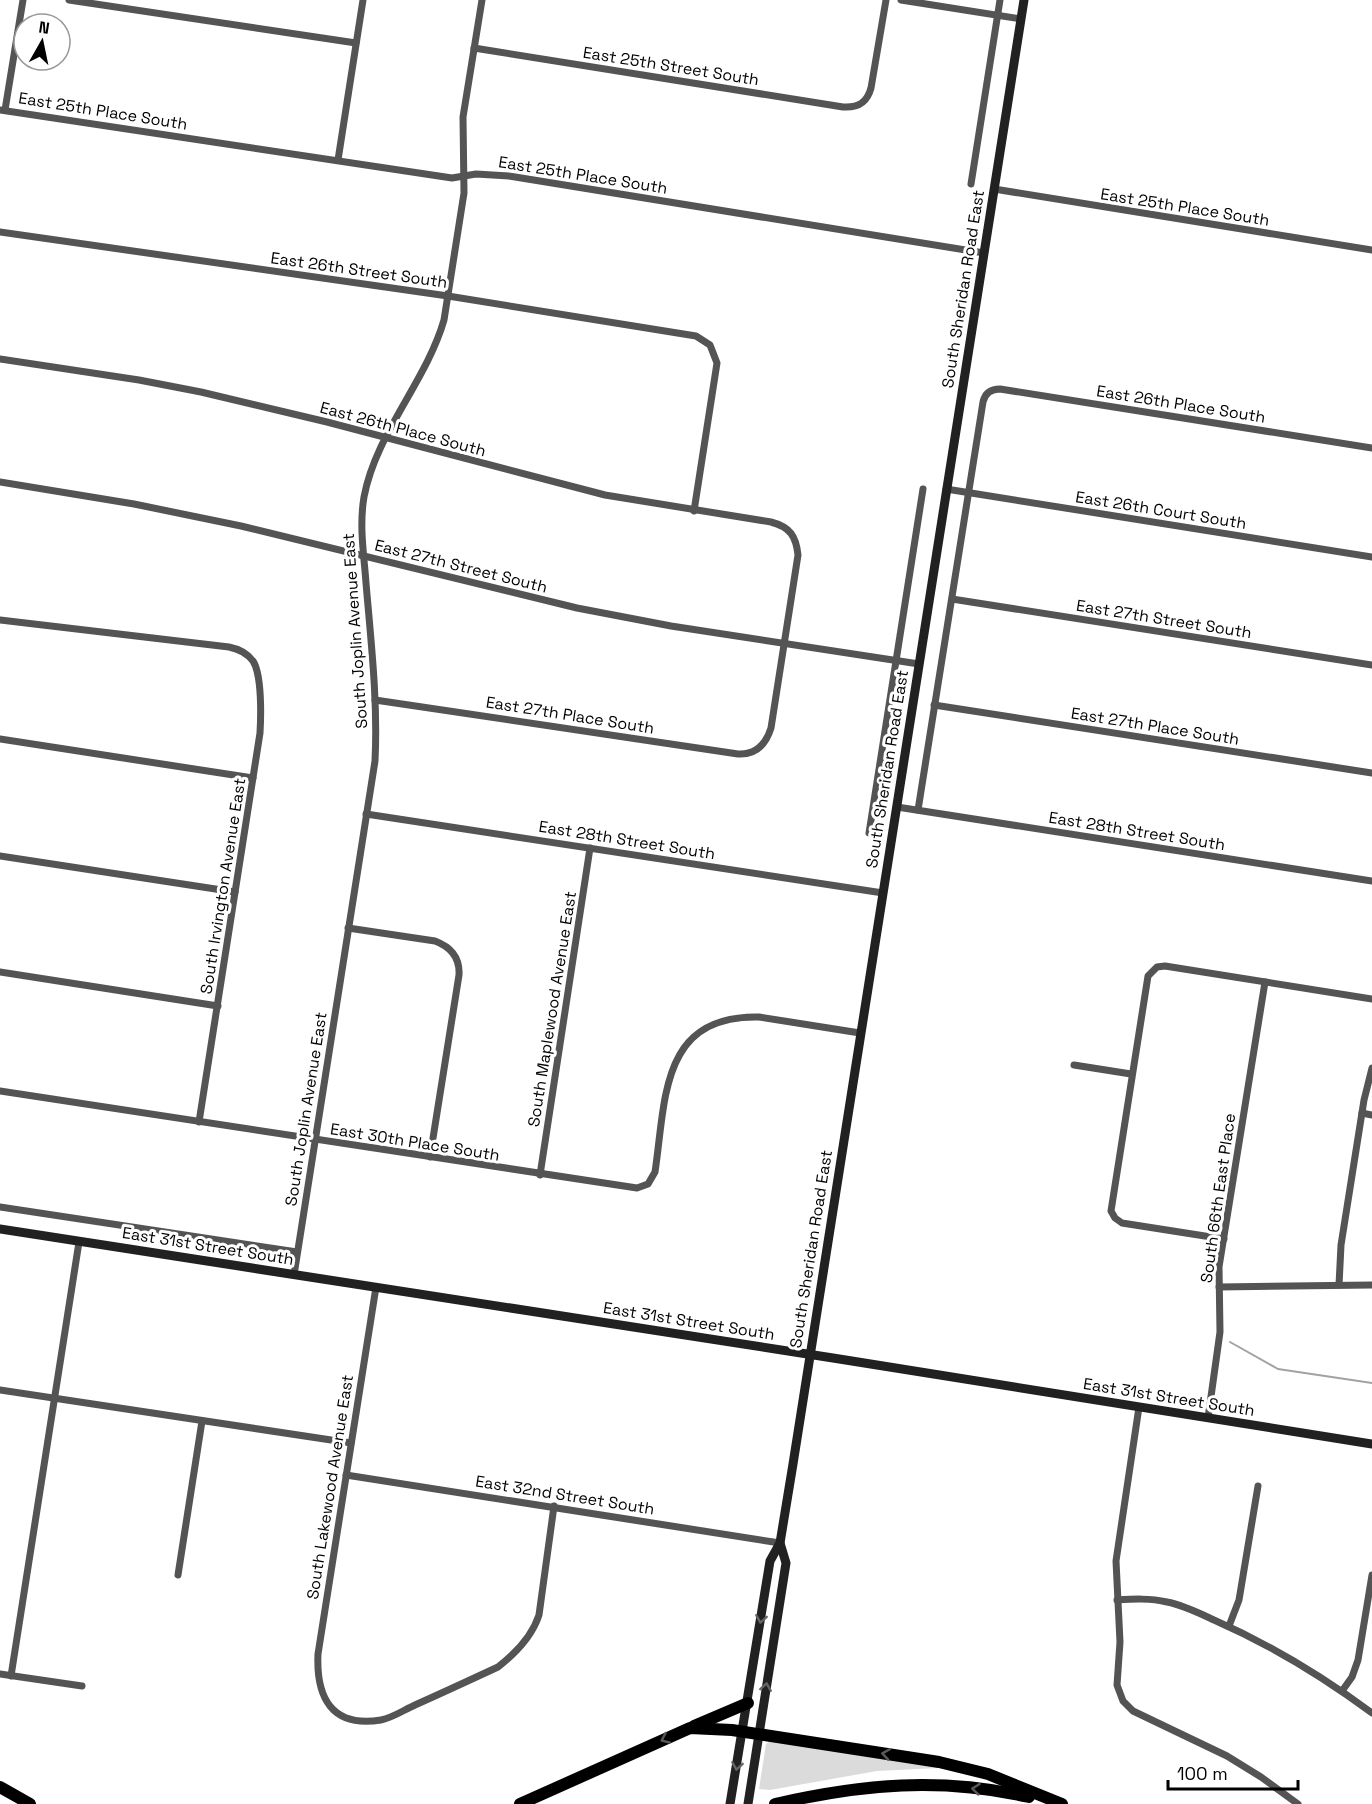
<svg xmlns="http://www.w3.org/2000/svg" width="1372" height="1804" font-family="'Space Grotesk',sans-serif">
  <style>
    .green { fill: #dbdbdb }
    .lines { fill: none; stroke-linecap: round; stroke-linejoin: round }
    .stream { stroke: #a2a2a2; stroke-width: 2 }
    .minor { stroke: #545454; stroke-width: 7 }
    .secondary { stroke: #212121; stroke-width: 9 }
    .motorway { stroke: #000; stroke-width: 12 }
    .oneway { stroke: #646464 }
    .oneway2 { stroke: #595959 }
    .labels { text-anchor: middle; dominant-baseline: central; stroke-width: 6; stroke-linejoin: round; paint-order: stroke }
    .street-label { font-size: 16px; fill: #000; stroke: #fff }
  </style>
  <rect width="100%" height="100%" fill="#fff"/>
  <path class="green" d="M771,1740L937,1765L939,1768L877,1771L770,1790L759,1789L766,1744Z"/>
  <g class="lines">
    <path class="stream" d="M1230,1342L1278,1369L1372,1383"/>
    <g class="minor">
      <path d="M69,0L356,43"/>
      <path d="M901,0L1021,19"/>
      <path d="M474,48L843,107C858,108 867,103 871,88L886,0"/>
      <path d="M0,110L452,178L476,174L509,176L984,253"/>
      <path d="M5,110L23,0"/>
      <path d="M338,160L363,0"/>
      <path d="M971,184L1000,0"/>
      <path d="M994,189L1372,250"/>
      <path d="M0,232L448,296L696,336L710,345L717,363L694,511"/>
      <path d="M0,359L139,380L201,392L327,422L605,495L771,522C790,527 796,536 798,555L771,728C766,744 756,755 738,754L375,700"/>
      <path d="M0,482L134,504L241,526L577,608L671,626L919,664"/>
      <path d="M946,489L1372,557"/>
      <path d="M952,599L1372,665"/>
      <path d="M0,620L229,647C239,649 247,653 253,661C262,675 261,716 260,733L199,1122"/>
      <path d="M934,705L1372,773"/>
      <path d="M0,739L253,778"/>
      <path d="M897,807L1372,881"/>
      <path d="M918,810L983,402C985,393 991,389 1000,389L1372,448"/>
      <path d="M366,814L883,893"/>
      <path d="M869,833L923,489"/>
      <path d="M0,856L235,892"/>
      <path d="M348,928L435,941C451,947 460,958 459,975L430,1157"/>
      <path d="M0,972L218,1006"/>
      <path d="M1074,1065L1131,1074"/>
      <path d="M0,1091L637,1188L648,1184L655,1172C666,1099 660,1015 759,1017L860,1033"/>
      <path d="M1362,1113L1372,1115"/>
      <path d="M540,1175L590,848"/>
      <path d="M0,1207L297,1252"/>
      <path d="M1224,1239L1122,1223L1115,1218L1111,1211L1148,976L1157,967L1165,966L1372,999"/>
      <path d="M294,1275L375,761C378,702 371,642 366,583C364,555 359,526 364,497C376,433 426,382 444,320L464,193L463,117L482,0"/>
      <path d="M1339,1285L1341,1245L1364,1100L1372,1068"/>
      <path d="M376,1287L318,1654C316,1698 332,1728 381,1720C392,1718 404,1710 415,1705C442,1693 470,1680 498,1667C516,1653 532,1637 539,1615L554,1506"/>
      <path d="M1219,1287L1372,1285"/>
      <path d="M0,1390L351,1443"/>
      <path d="M1139,1407L1116,1561L1120,1642L1117,1685L1123,1701L1133,1711L1227,1756L1261,1777L1298,1804"/>
      <path d="M1208,1418L1220,1332L1219,1267L1265,982"/>
      <path d="M346,1475L780,1543"/>
      <path d="M178,1575L202,1421"/>
      <path d="M1117,1600C1133,1599 1150,1598 1167,1602C1183,1605 1199,1613 1214,1620C1271,1645 1322,1676 1372,1713"/>
      <path d="M1229,1626L1239,1600L1258,1486"/>
      <path d="M0,1674L82,1686"/>
      <path d="M11,1676L79,1242"/>
      <path d="M1342,1691L1352,1677L1358,1660L1372,1575"/>
    </g>
    <g class="secondary">
      <path d="M0,1229L833,1358L1372,1444"/>
      <path d="M730,1804L770,1561L780,1543L793,1464L1024,0"/>
      <path d="M748,1804L786,1563L780,1543"/>
    </g>
    <g class="motorway">
      <path d="M694,1726L748,1703"/>
      <path d="M0,1787L30,1804"/>
      <path d="M520,1804L690,1728L732,1730L939,1762L988,1774L1062,1804"/>
      <path d="M775,1804C863,1784 940,1777 1029,1797"/>
    </g>
  </g>
  <defs><path id="oneway-chevron" d="M-2-3.5L2.5 0L-2 3.5" fill="none" stroke-width="1.6" stroke-linecap="round" stroke-linejoin="round" transform="scale(1.5)"/></defs>
  <g class="oneway">
    <use href="#oneway-chevron" transform="translate(761 1619) rotate(99)"/>
    <use href="#oneway-chevron" transform="translate(766 1687) rotate(-81)"/>
    <use href="#oneway-chevron" transform="translate(737 1766) rotate(99)"/>
  </g>
  <g class="oneway2">
    <use href="#oneway-chevron" transform="translate(665 1739) rotate(156)"/>
    <use href="#oneway-chevron" transform="translate(886 1754) rotate(-171)"/>
    <use href="#oneway-chevron" transform="translate(976 1789) rotate(-174)"/>
  </g>
  <g class="labels">
    <g class="street-label">
      <text transform="translate(671 66) rotate(9)">East 25th Street South</text>
      <text transform="translate(103 111) rotate(9)">East 25th Place South</text>
      <text transform="translate(583 175) rotate(9)">East 25th Place South</text>
      <text transform="translate(1185 207) rotate(9)">East 25th Place South</text>
      <text transform="translate(359 270) rotate(8)">East 26th Street South</text>
      <text transform="translate(963 289) rotate(-81)">South Sheridan Road East</text>
      <text transform="translate(1181 404) rotate(9)">East 26th Place South</text>
      <text transform="translate(403 429) rotate(15)">East 26th Place South</text>
      <text transform="translate(1161 510) rotate(9)">East 26th Court South</text>
      <text transform="translate(461 566) rotate(14)">East 27th Street South</text>
      <text transform="translate(1164 619) rotate(9)">East 27th Street South</text>
      <text transform="translate(355 631) rotate(-94)">South Joplin Avenue East</text>
      <text transform="translate(570 715) rotate(9)">East 27th Place South</text>
      <text transform="translate(1155 726) rotate(9)">East 27th Place South</text>
      <text transform="translate(887 769) rotate(-81)">South Sheridan Road East</text>
      <text transform="translate(1137 831) rotate(9)">East 28th Street South</text>
      <text transform="translate(627 840) rotate(9)">East 28th Street South</text>
      <text transform="translate(223 886) rotate(-81)">South Irvington Avenue East</text>
      <text transform="translate(552 1009) rotate(-81)">South Maplewood Avenue East</text>
      <text transform="translate(306 1109) rotate(-81)">South Joplin Avenue East</text>
      <text transform="translate(415 1142) rotate(9)">East 30th Place South</text>
      <text transform="translate(1218 1198) rotate(-82)">South 66th East Place</text>
      <text transform="translate(208 1246) rotate(9)">East 31st Street South</text>
      <text transform="translate(811 1249) rotate(-81)">South Sheridan Road East</text>
      <text transform="translate(689 1321) rotate(9)">East 31st Street South</text>
      <text transform="translate(1169 1397) rotate(9)">East 31st Street South</text>
      <text transform="translate(330 1487) rotate(-81)">South Lakewood Avenue East</text>
      <text transform="translate(565 1495) rotate(9)">East 32nd Street South</text>
    </g>
  </g>
  <g transform="translate(42 42) rotate(9)"><circle r="28" fill="#ffffff" stroke="#999999" stroke-width="1.5"/>
  <path d="M0-4.5L10 22L0 15L-10 22Z" fill="#000000"/>
  <text y="-9" font-size="16" font-weight="bold" text-anchor="middle" fill="#000000">N</text>
  </g>
  <path d="M1168 1780v9h130v-9" fill="none" stroke="#000000" stroke-width="3"/>
  <text x="1177" y="1780" font-size="18" fill="#000000" stroke="#ffffff" stroke-width="4.5" paint-order="stroke">100 m</text>
</svg>
